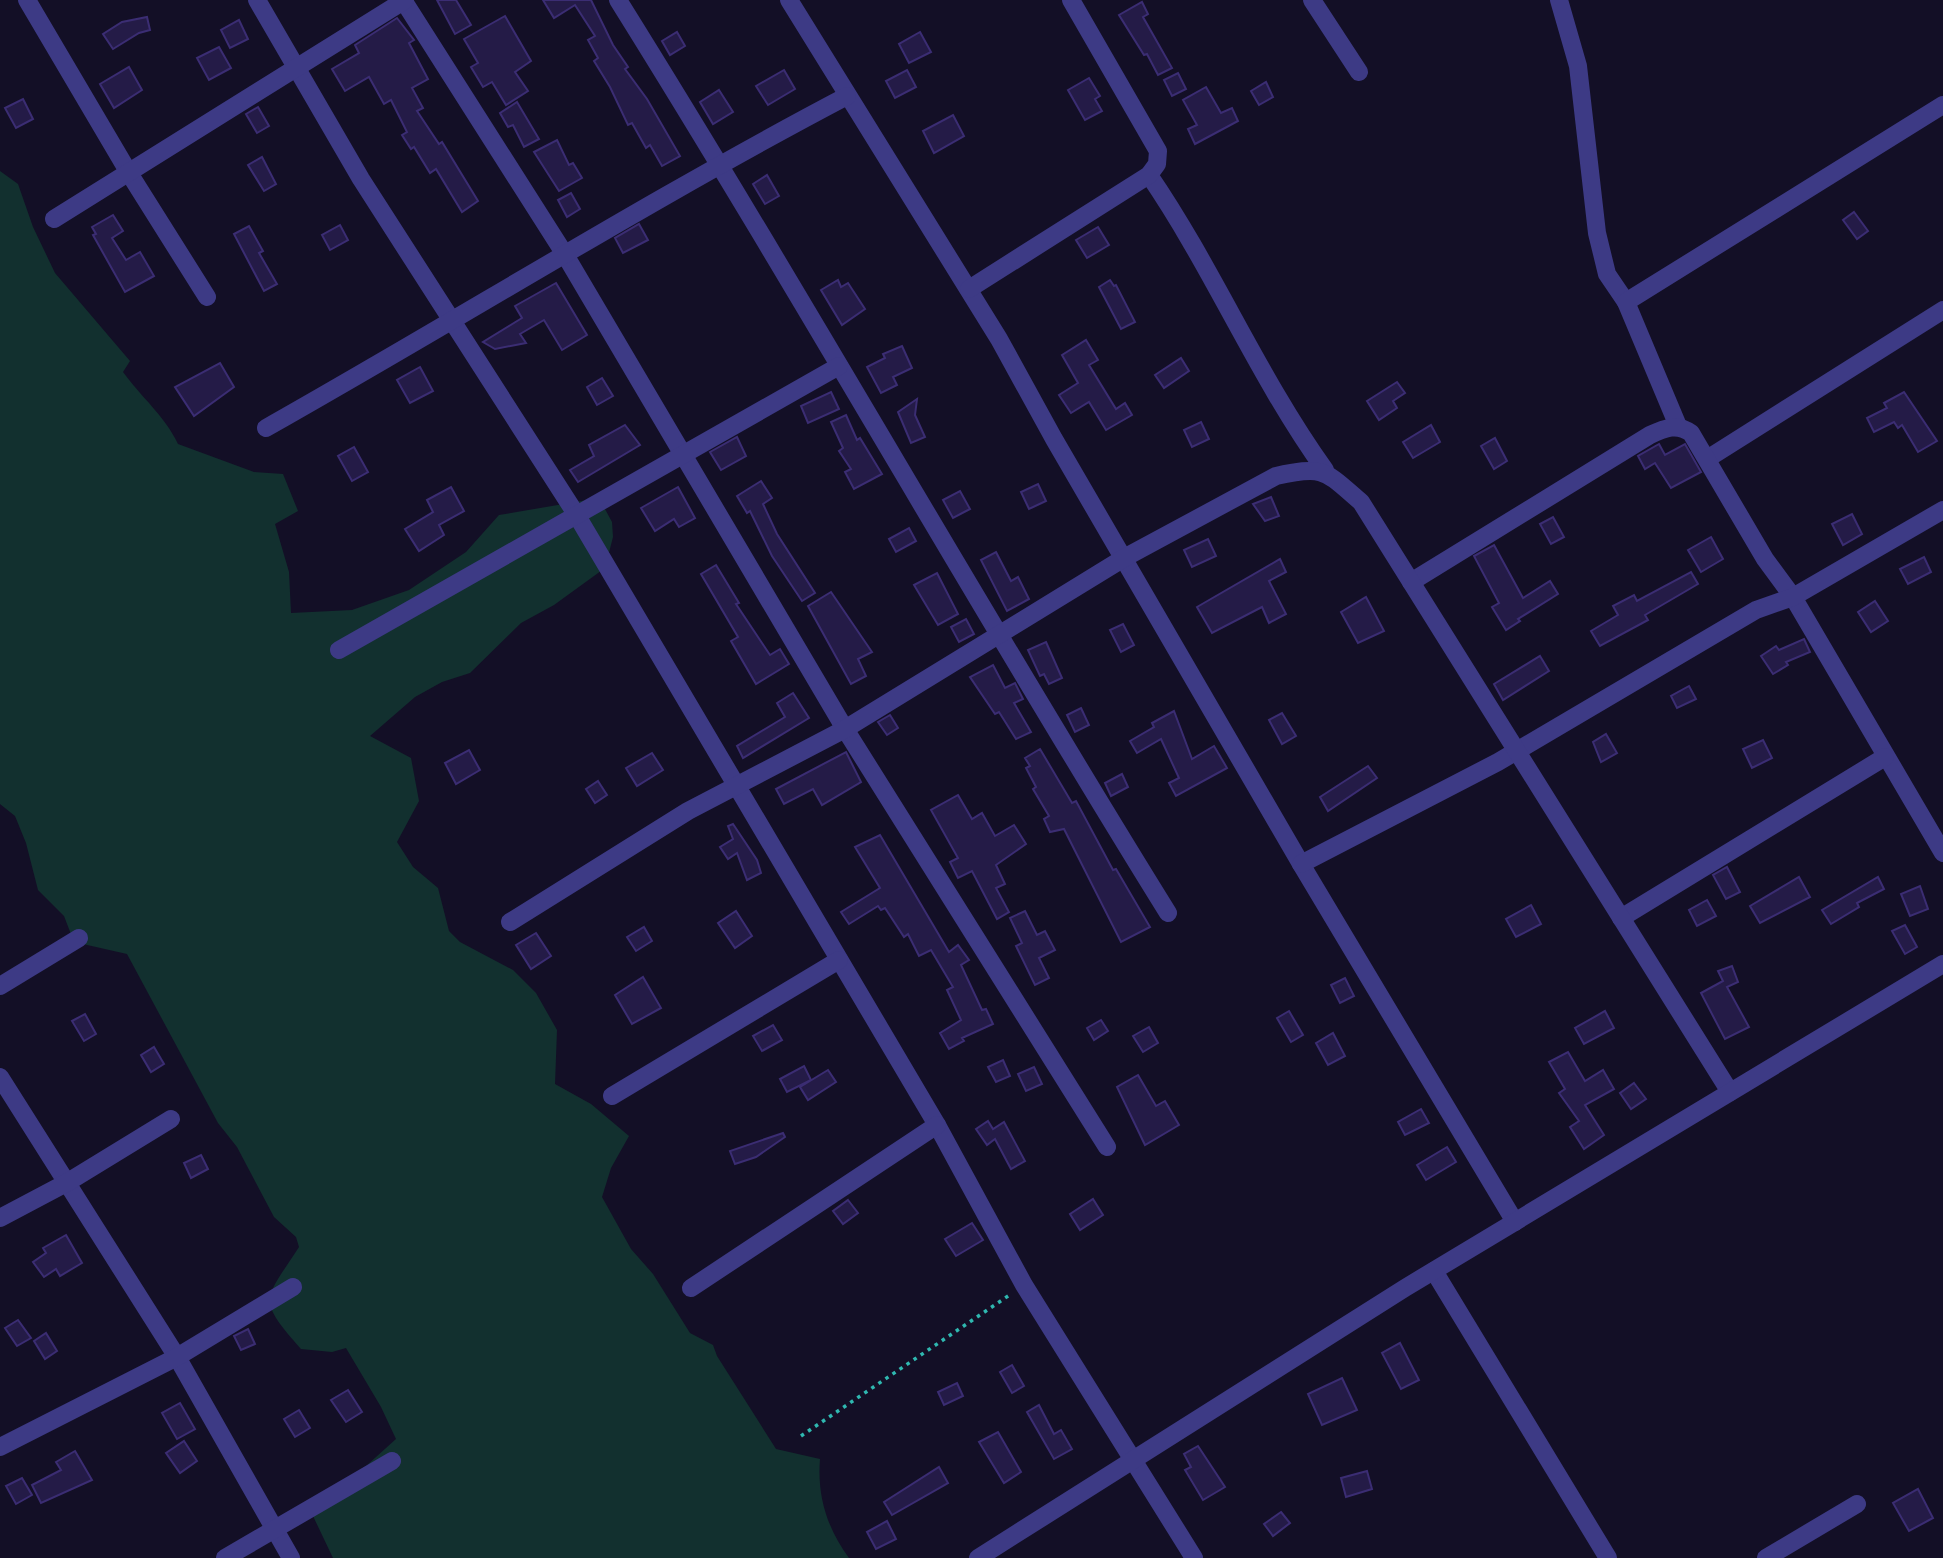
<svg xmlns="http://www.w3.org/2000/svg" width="1943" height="1558" font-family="Jost,sans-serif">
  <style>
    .green { fill: #12302f }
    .building { fill: #241b47; stroke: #3b2d73; stroke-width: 2 }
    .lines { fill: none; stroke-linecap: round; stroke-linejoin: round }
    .path { stroke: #2fb8b0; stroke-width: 3.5; stroke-dasharray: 3.5 5; stroke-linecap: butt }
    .minor { stroke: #3d3a85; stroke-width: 18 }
  </style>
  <rect width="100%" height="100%" fill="#130f26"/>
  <path class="green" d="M0,171L18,184L33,227L55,273L130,361L123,372C141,397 165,416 178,444L254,472L283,474L298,511L275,524L289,572L291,613L352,610L409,590L466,552L499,515L599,498L612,522L613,537L605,568L554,605L521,623L470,673L442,682L415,697L370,736L411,758L419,801L397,842L413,867L438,888L449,931L460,942L513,970L536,993L557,1030L555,1084L591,1104L629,1136L611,1168L602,1197L631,1249L653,1274L690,1333L713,1345L717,1356L776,1449L820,1459C817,1496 827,1528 849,1558H333L313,1516L321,1494L366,1466L396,1439L381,1407L346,1348L332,1352L301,1349C256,1298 264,1301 299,1247L296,1237L274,1217L237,1147L218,1123L127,954L74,942L64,916L38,890L26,843L15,816L0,804Z"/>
  <g class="building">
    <path d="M437,0H456L471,25L455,34Z"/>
    <path d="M543,0H591L613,45L628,67L625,69L647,99L680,156L662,166L650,145L646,148L632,123L628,125L610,87L594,61L598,58L588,40L595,36L575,5L554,18Z"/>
    <path d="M1142,2L1148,14L1143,17L1172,68L1158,75L1147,54L1144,55L1119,15Z"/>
    <path d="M505,16L531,61L515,72L528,91L506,105L492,82L483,87L471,67L478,63L464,39Z"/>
    <path d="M147,17L150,30L139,33L113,49L103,34L122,22Z"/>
    <path d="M397,18L414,40L409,43L428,79L412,88L423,108L417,111L439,144L442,142L478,201L462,212L436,169L430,173L414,147L411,149L402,135L407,132L391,100L384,104L369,77L345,91L332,69L359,53L355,45Z"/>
    <path d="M239,20L248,39L230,48L221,30Z"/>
    <path d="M677,32L685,46L670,55L662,41Z"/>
    <path d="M920,32L931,52L909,63L899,44Z"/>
    <path d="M219,47L231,68L209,80L197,58Z"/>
    <path d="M129,67L142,90L114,108L100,84Z"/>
    <path d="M784,70L795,89L768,105L756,86Z"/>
    <path d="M907,70L916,87L895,98L886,81Z"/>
    <path d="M1178,73L1186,89L1172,96L1164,80Z"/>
    <path d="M1089,78L1100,96L1095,99L1102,111L1085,120L1068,90Z"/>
    <path d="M1266,82L1273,97L1259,105L1251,91Z"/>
    <path d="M1206,87L1221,113L1232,108L1238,121L1195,144L1188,129L1197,125L1183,100Z"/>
    <path d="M719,90L733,112L713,124L700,102Z"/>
    <path d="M23,99L33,119L16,128L5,108Z"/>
    <path d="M517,102L539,139L524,147L513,125L508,127L500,113Z"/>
    <path d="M258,107L269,126L257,133L246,114Z"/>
    <path d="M953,115L964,136L934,153L923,131Z"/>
    <path d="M557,140L569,165L573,163L582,178L559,191L534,152Z"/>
    <path d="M262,157L276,184L264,191L248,165Z"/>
    <path d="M767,175L779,196L765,204L753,184Z"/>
    <path d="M571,193L580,209L567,217L558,200Z"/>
    <path d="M1854,212L1868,231L1857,239L1843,220Z"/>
    <path d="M113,215L123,231L112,238L126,260L140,252L154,276L125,292L93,235L96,234L92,227Z"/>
    <path d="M639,224L648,240L623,253L615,238Z"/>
    <path d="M340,225L348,240L330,250L322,235Z"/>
    <path d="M249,226L263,251L259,253L277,284L264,291L234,234Z"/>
    <path d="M1098,227L1109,245L1087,258L1076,240Z"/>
    <path d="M838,280L841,287L848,283L865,309L842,325L821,290Z"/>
    <path d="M1110,280L1114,286L1116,285L1135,322L1121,329L1099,287Z"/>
    <path d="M556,283L587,335L562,350L544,320L520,334L526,343L495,349L483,342L522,318L515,306Z"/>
    <path d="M1086,340L1098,360L1089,365L1116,409L1125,403L1132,415L1106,430L1089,402L1071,413L1059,395L1078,383L1062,355Z"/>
    <path d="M902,346L912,368L893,377L897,385L881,393L867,367L885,358L883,354Z"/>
    <path d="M1181,358L1189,371L1164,388L1155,375Z"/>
    <path d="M220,363L234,387L194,416L175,387Z"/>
    <path d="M420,367L433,391L410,403L397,380Z"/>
    <path d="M602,378L613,396L597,405L587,387Z"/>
    <path d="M1397,382L1405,393L1393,401L1397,408L1379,420L1367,401Z"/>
    <path d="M831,392L839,409L808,423L801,406Z"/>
    <path d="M1904,392L1937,441L1918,452L1902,425L1898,428L1894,422L1874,432L1867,418L1887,408L1884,403Z"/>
    <path d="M917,399L915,415L925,437L911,443L898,412Z"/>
    <path d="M846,415L857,440L860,438L882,474L854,489L845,472L851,469L839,451L843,448L831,422Z"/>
    <path d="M1201,422L1209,439L1192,447L1184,430Z"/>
    <path d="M625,425L640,445L578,482L570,470L594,456L589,445Z"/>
    <path d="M1431,425L1440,442L1413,458L1403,442Z"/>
    <path d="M737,437L746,456L721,470L710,452Z"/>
    <path d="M1495,438L1507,461L1494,469L1481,446Z"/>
    <path d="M1659,444L1665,455L1685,444L1701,472L1671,488L1655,463L1645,469L1638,456Z"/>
    <path d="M354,447L368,472L352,481L338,456Z"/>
    <path d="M761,481L772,498L763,504L777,534L815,593L802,601L772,556L750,511L747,513L737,496Z"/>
    <path d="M1038,484L1046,501L1029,509L1021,492Z"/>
    <path d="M451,487L464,511L439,525L444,535L419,551L405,529L433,512L427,500Z"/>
    <path d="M678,487L695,518L679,527L674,519L655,531L641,508Z"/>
    <path d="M960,491L970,509L953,518L943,500Z"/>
    <path d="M1271,497L1279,516L1265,521L1253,504Z"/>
    <path d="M1852,514L1862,534L1843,545L1832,524Z"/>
    <path d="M1553,517L1564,537L1551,544L1540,524Z"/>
    <path d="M909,528L916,541L896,552L889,539Z"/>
    <path d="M1711,537L1723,559L1701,572L1688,550Z"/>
    <path d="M1208,539L1216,556L1192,567L1184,550Z"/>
    <path d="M1494,545L1523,598L1550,581L1558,594L1518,619L1520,621L1506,630L1492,607L1499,603L1474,556Z"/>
    <path d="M996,552L1011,581L1018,577L1029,599L1007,611L981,560Z"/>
    <path d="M1924,557L1931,572L1908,584L1900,569Z"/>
    <path d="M1280,559L1286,572L1269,581L1286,614L1269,623L1262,607L1212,633L1197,607Z"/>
    <path d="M716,565L739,603L736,604L770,655L780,649L789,664L756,684L731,641L738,637L701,574Z"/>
    <path d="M1691,572L1698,584L1645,615L1648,620L1600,646L1591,631L1618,615L1613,606L1634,595L1637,601Z"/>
    <path d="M937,573L958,614L938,625L914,585Z"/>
    <path d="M831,592L872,652L858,659L866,676L851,684L808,606Z"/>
    <path d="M1366,597L1384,631L1358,643L1341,612Z"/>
    <path d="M1875,601L1888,621L1871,632L1858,612Z"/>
    <path d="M966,619L974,634L959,642L951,627Z"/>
    <path d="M1123,624L1134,645L1121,652L1110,630Z"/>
    <path d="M1804,639L1810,652L1786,662L1788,665L1773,674L1761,656L1776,646L1779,650Z"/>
    <path d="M1046,642L1062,678L1049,684L1044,674L1040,676L1028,650Z"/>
    <path d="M1540,656L1549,671L1503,700L1494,684Z"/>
    <path d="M993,665L1005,688L1015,683L1023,699L1014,703L1031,732L1016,739L999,712L995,714L970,677Z"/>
    <path d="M1689,686L1696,699L1677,708L1671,696Z"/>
    <path d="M793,693L809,718L743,758L737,746L785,717L777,703Z"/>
    <path d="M1081,708L1089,725L1075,732L1067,715Z"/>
    <path d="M1174,711L1192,759L1214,746L1227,768L1176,796L1169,783L1179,778L1161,739L1137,753L1130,741L1154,727L1152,723Z"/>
    <path d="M1282,713L1296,736L1282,744L1269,720Z"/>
    <path d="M890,715L898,728L887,735L878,722Z"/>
    <path d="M1606,734L1617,753L1601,762L1593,742Z"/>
    <path d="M1763,740L1772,758L1752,768L1743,749Z"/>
    <path d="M1040,749L1072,803L1076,801L1113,870L1116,869L1150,927L1121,942L1064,829L1050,832L1044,819L1049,816L1033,789L1036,787L1026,768L1030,766L1025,758Z"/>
    <path d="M469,750L480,770L456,784L445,763Z"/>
    <path d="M846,752L861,782L822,805L813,789L784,804L776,789Z"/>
    <path d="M652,753L663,770L637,786L626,768Z"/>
    <path d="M1368,766L1377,778L1328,811L1320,797Z"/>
    <path d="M1122,774L1128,787L1111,796L1105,783Z"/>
    <path d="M598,781L607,795L595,803L586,789Z"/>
    <path d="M958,795L972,819L982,813L995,836L1014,825L1026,844L996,865L1005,884L996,888L1009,912L997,919L972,871L958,878L950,862L958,858L931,810Z"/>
    <path d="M733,824L757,860L761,873L747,880L737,853L728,859L720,847L733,839L728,826Z"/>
    <path d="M880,835L949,952L958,945L969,960L961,965L982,1010L986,1009L993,1024L962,1038L964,1041L949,1049L940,1033L961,1020L947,990L953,987L931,950L919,956L908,934L904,937L885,908L881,910L878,906L849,924L841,912L880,888L855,847Z"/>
    <path d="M1727,867L1740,892L1726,899L1713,875Z"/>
    <path d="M1799,877L1810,897L1760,923L1750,906Z"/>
    <path d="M1878,877L1884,889L1857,903L1859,907L1831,924L1822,910Z"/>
    <path d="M1920,886L1928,909L1910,916L1901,894Z"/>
    <path d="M1707,900L1716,916L1697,926L1689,910Z"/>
    <path d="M1531,905L1541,924L1516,937L1506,919Z"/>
    <path d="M736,911L752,936L735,948L718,923Z"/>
    <path d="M1025,911L1037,935L1045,931L1055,950L1039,958L1049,978L1035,985L1016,946L1022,943L1010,918Z"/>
    <path d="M1905,925L1917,947L1905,954L1892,931Z"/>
    <path d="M644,927L652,941L636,951L627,937Z"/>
    <path d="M536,933L551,956L531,969L516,945Z"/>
    <path d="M1732,966L1738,982L1727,987L1749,1027L1725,1039L1701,993L1723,981L1718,971Z"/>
    <path d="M643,977L661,1008L632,1024L615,995Z"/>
    <path d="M1345,978L1354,996L1340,1003L1331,985Z"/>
    <path d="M1289,1011L1303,1035L1291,1042L1277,1018Z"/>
    <path d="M1605,1011L1614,1028L1584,1044L1575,1028Z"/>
    <path d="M85,1014L96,1034L84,1041L72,1021Z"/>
    <path d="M1101,1020L1108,1031L1094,1040L1087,1028Z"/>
    <path d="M773,1025L782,1040L762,1051L753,1036Z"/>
    <path d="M1149,1027L1158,1043L1143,1052L1133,1036Z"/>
    <path d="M1333,1033L1345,1056L1328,1065L1316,1043Z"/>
    <path d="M154,1047L164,1064L151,1072L141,1055Z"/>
    <path d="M1568,1052L1585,1081L1603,1070L1614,1089L1585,1105L1604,1135L1584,1149L1570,1127L1579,1121L1559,1093L1565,1089L1549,1062Z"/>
    <path d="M1003,1060L1010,1076L996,1082L988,1067Z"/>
    <path d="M804,1066L811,1080L787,1092L780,1079Z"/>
    <path d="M1034,1067L1042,1084L1026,1091L1018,1074Z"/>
    <path d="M828,1070L836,1082L808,1100L800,1087Z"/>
    <path d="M1138,1075L1156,1106L1165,1101L1179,1125L1145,1145L1117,1087Z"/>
    <path d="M1634,1083L1646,1099L1631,1109L1620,1093Z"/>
    <path d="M1421,1109L1429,1123L1405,1135L1398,1122Z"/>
    <path d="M988,1121L993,1129L1004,1122L1025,1161L1011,1169L995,1139L987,1145L976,1129Z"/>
    <path d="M783,1133L785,1137L756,1157L735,1164L730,1151Z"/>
    <path d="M1447,1147L1456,1162L1426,1180L1417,1165Z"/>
    <path d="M201,1155L208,1169L191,1178L184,1163Z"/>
    <path d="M1093,1199L1103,1215L1080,1230L1070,1214Z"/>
    <path d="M848,1200L858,1213L843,1224L833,1211Z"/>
    <path d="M972,1223L983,1240L956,1256L945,1239Z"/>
    <path d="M66,1235L82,1263L60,1276L56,1269L44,1277L33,1262L46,1253L43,1248Z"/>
    <path d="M18,1320L31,1338L17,1346L5,1328Z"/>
    <path d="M248,1329L255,1344L241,1350L234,1336Z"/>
    <path d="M46,1333L57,1351L45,1359L34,1341Z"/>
    <path d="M1400,1343L1419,1380L1401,1389L1382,1353Z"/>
    <path d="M1012,1365L1024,1386L1012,1393L1000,1372Z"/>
    <path d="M1342,1378L1357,1410L1322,1425L1308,1394Z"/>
    <path d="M957,1383L963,1396L944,1405L938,1392Z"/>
    <path d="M348,1390L362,1412L346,1422L331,1400Z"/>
    <path d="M180,1403L195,1429L177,1439L162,1413Z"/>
    <path d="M1039,1405L1054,1434L1061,1430L1072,1449L1054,1459L1027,1412Z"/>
    <path d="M299,1410L310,1428L295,1437L284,1419Z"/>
    <path d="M998,1432L1021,1472L1004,1483L979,1442Z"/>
    <path d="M184,1441L197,1461L180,1473L166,1453Z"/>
    <path d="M1198,1446L1225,1487L1203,1500L1185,1470L1191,1467L1184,1454Z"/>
    <path d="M75,1451L92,1480L41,1503L32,1485L61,1470L56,1462Z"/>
    <path d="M939,1467L948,1483L892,1515L884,1502Z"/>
    <path d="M1367,1471L1372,1489L1346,1497L1341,1478Z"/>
    <path d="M22,1478L32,1495L16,1504L6,1486Z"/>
    <path d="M1918,1489L1933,1518L1909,1531L1893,1503Z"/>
    <path d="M1281,1512L1290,1523L1273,1536L1264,1524Z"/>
    <path d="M887,1521L896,1539L876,1549L867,1532Z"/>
  </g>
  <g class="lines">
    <path class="path" d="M801,1436L1011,1294"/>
    <g class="minor">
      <path d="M27,0L129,173L207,297"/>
      <path d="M257,0L361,179L576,514L937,1125L1024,1285L1194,1558"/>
      <path d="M403,0L564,253L845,729L1107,1147"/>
      <path d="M618,0C806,301 980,611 1168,913"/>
      <path d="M789,0L999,339L1054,439L1301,864L1515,1222"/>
      <path d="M1312,0L1359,72"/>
      <path d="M1559,0L1578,66L1597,233L1607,274L1626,302"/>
      <path d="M1149,175C1214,270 1258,377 1325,470"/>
      <path d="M54,219L405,0"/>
      <path d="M969,289L1149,175L1157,164L1158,151L1071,0"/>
      <path d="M1678,426L1626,302L1943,105"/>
      <path d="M266,428C461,318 649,200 847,96"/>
      <path d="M1707,459L1943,310"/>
      <path d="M1411,582L1650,435C1665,428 1677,423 1691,433L1765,559L1793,597L1943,853"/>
      <path d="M339,650L839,366"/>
      <path d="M1301,864L1498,762L1756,610L1793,597L1943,510"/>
      <path d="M1621,918L1885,757"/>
      <path d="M510,922L688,811L845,729L1124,558L1276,476C1325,465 1325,471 1361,502L1730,1092"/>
      <path d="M0,986L79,938"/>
      <path d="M0,1077L177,1357L291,1558"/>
      <path d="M612,1096L839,960"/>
      <path d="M0,1218L68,1182L171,1119"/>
      <path d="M1434,1271L1608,1558"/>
      <path d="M691,1288L937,1125"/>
      <path d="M0,1447L177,1357L293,1287"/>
      <path d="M225,1558L392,1461"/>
      <path d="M978,1558L1405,1288L1943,964"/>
      <path d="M1766,1558L1857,1504"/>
    </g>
  </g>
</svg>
